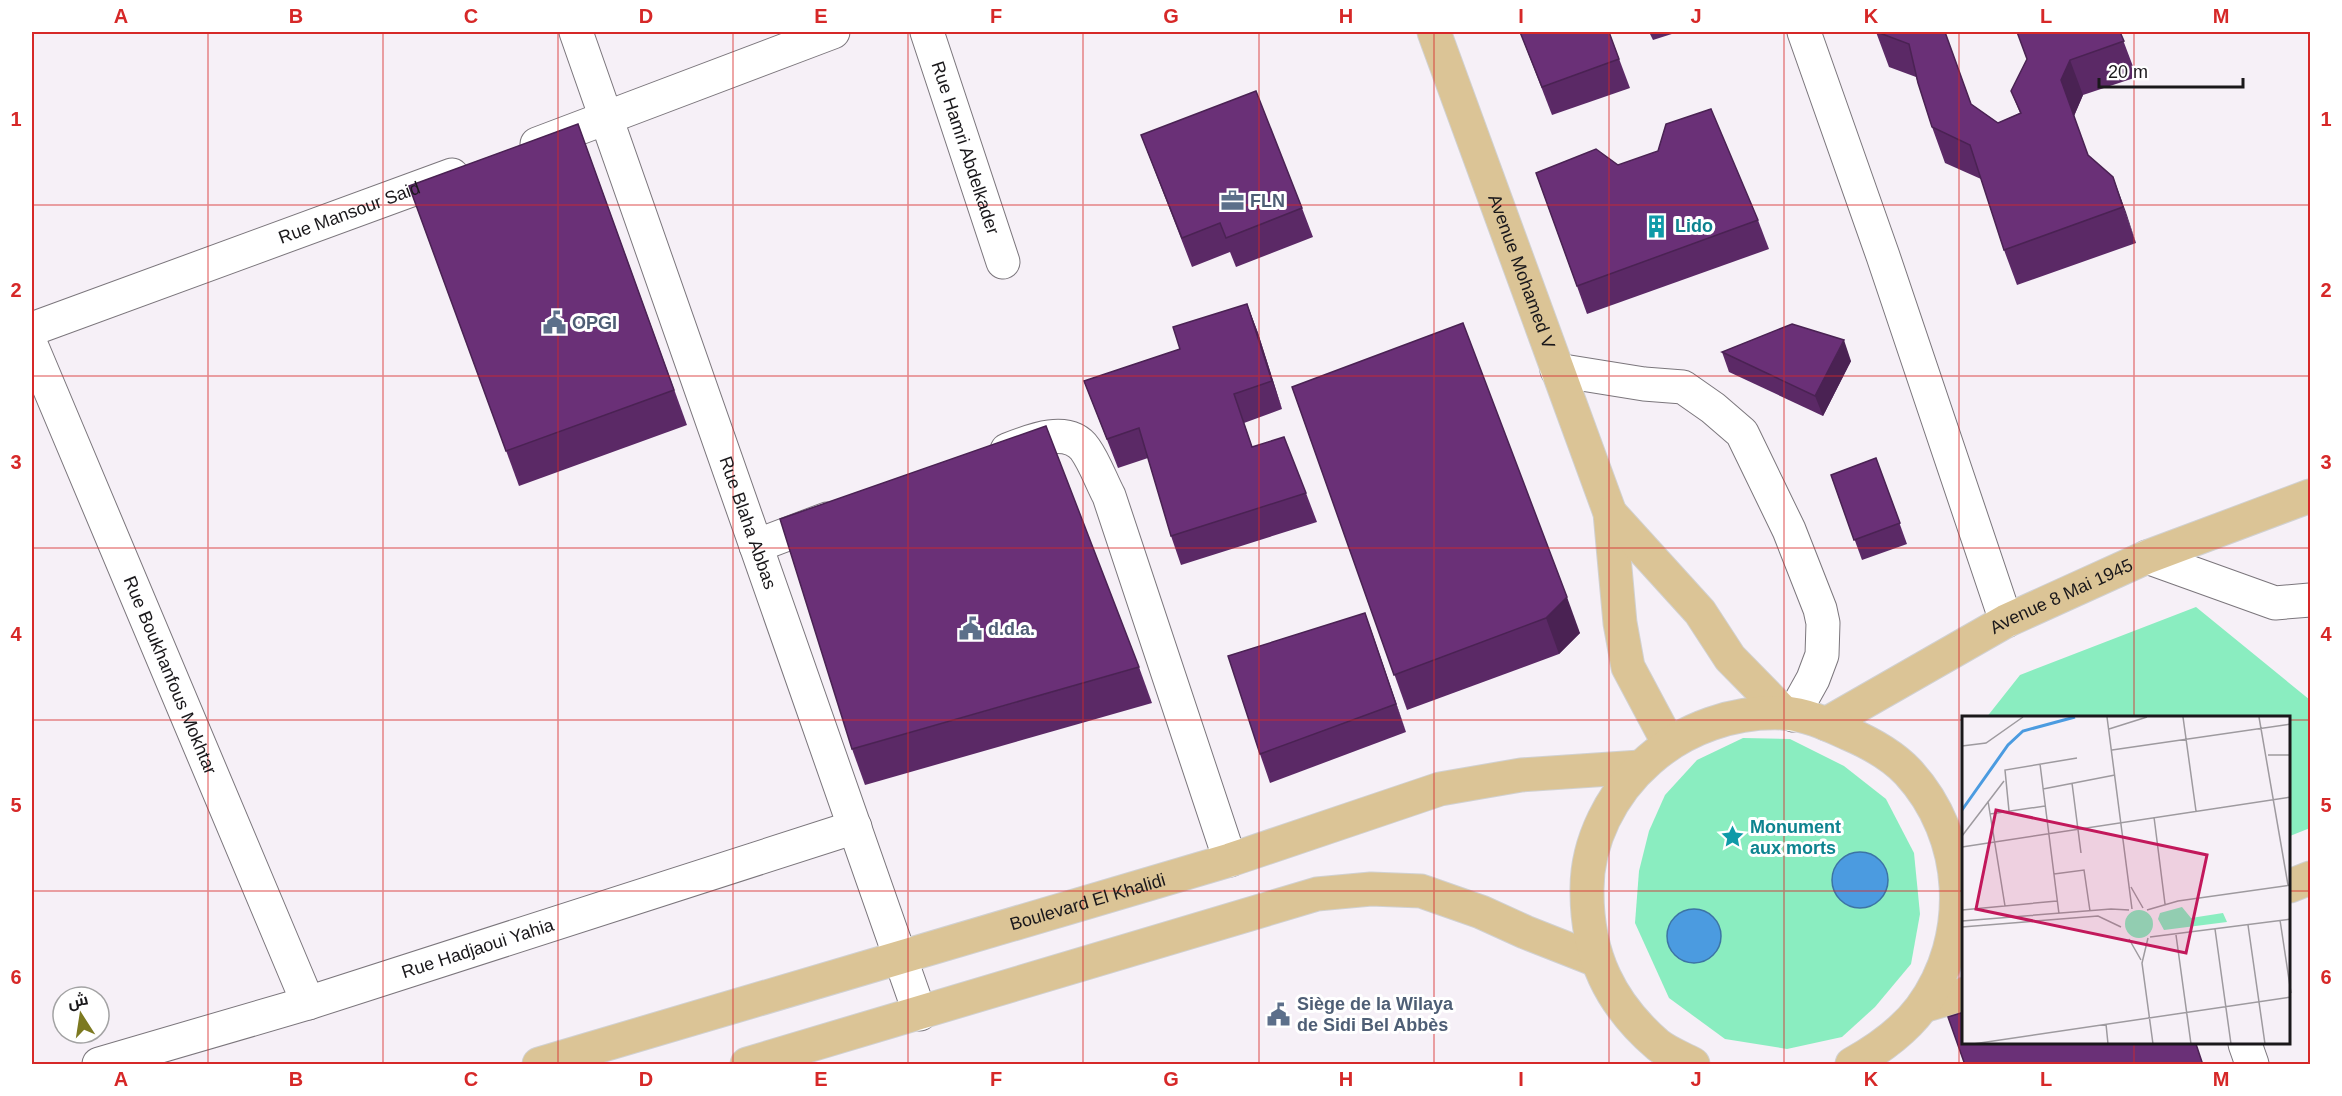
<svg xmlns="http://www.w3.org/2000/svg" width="2342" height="1096" font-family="Arial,Cairo,sans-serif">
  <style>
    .green { fill: #8aedc0 }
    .water { fill: #4b9be0; stroke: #3c74a5; stroke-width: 1.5 }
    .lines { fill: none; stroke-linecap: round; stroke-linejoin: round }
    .minor-casing { stroke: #7b767c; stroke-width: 35 }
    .major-casing { stroke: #d1d1d1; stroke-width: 35 }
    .minor { stroke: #fff; stroke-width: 33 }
    .major { stroke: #dbc496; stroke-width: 33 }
    .wall { fill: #5b2966 }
    .shaded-wall { fill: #4a2253 }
    .building { fill: #6a3077; stroke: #4a2253; stroke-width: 1.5 }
    .grid { fill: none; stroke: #d62828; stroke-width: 1.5; stroke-opacity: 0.55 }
    .labels { text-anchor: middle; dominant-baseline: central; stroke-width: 6; stroke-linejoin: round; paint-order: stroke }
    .street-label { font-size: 18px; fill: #1a181b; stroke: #fff }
    .service-label { font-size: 18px; font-weight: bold; fill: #4e5e75; stroke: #fff; text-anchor: start }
    .culture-label { font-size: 18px; font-weight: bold; fill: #0d838f; stroke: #fff; text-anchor: start }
    .inset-river { fill: none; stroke: #4b9be0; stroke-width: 3 }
    .inset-road { fill: none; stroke: #9e9a9f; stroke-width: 1.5 }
    .view { fill: #c2185b; fill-opacity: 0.15; stroke: #c2185b; stroke-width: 3 }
    .inset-edge { fill: none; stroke: #1a181b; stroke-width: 3 }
    .neatline { fill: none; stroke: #d62828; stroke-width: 2 }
    .grid-label { font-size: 20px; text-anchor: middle; font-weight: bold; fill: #d62828 }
  </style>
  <rect width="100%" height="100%" fill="#f6f0f7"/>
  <g class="green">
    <path d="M2196,607L2310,700V828L2290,836V718H1986L2020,675Z"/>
    <path d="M1743,738L1790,739L1844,766L1886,799L1914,853L1920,914L1911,964L1875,1007L1842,1037L1787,1049L1725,1039L1669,998L1635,923L1639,871L1649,831L1665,795L1697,760Z"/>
  </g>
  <g class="water">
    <circle cx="1860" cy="880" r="28"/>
    <circle cx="1694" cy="936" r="27"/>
  </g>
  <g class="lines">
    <defs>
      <g id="minor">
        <path id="s1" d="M576,32L920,1014"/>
        <path id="s2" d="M927,32L1003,262"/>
        <path d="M1804,32L1883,256L2006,621"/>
        <path d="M537,144L833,32"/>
        <path id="s3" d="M32,329L452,175"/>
        <path id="s4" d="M32,347L308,1003"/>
        <path d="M1557,370L1644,384L1683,387L1713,408L1742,433L1789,530L1820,609L1823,623L1822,655L1813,679L1793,715"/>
        <path d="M1007,450C1030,441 1068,425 1085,449C1095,463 1101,481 1109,496L1230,860"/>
        <path d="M756,546L827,519"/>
        <path d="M2147,557L2275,603L2310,600"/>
        <path d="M2245,1044L2252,1064"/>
        <path id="s5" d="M99,1064L308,1003L855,827"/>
      </g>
      <g id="major">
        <path id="s6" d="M1434,32L1610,513L1620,623L1628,667L1669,744"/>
        <path d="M1610,513L1700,612L1730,658L1784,713"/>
        <path id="s7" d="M1826,724L2006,621L2147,557L2310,496"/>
        <path d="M2290,886L2310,878"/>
        <path d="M1923,1006L1964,994"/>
        <path id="s8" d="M539,1064L1230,860L1440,789L1521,775L1640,767"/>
        <path d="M747,1064L1317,894L1371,889L1421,891L1481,912L1525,932L1596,960"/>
        <path d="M1693,1064C1682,1058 1668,1053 1658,1045C1610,1004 1587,955 1587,892C1586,842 1612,792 1649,760C1685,728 1734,711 1783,713C1806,714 1829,725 1849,734C1870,743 1892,755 1908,772C1967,836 1973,937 1921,1008C1903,1032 1879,1049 1852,1064"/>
      </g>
    </defs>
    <use href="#minor" class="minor-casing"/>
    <use href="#major" class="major-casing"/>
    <use href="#minor" class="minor"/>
    <use href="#major" class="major"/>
  </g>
  <g class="wall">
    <path d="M1520,32H1609L1630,88L1552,115Z"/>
    <path d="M1649,32H1678L1653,40Z"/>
    <path d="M1876,32H1945L1971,104L1998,123L2020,113L2011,91L2120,32L2137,77L2083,95L2074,116L2088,156L2113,177L2136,243L2017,285L2004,250L1981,179L1945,163L1932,127L1916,77L1889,67Z"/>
    <path d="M578,124L687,425L519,486L409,186Z"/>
    <path d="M1141,135L1302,208L1313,237L1236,267L1230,252L1192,267Z"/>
    <path d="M1618,165L1758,220L1769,249L1587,314L1536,173Z"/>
    <path d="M1247,304L1258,333L1282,409L1244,423L1252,447L1306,493L1317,522L1181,565L1171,536L1148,458L1118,468L1084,381L1180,349Z"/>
    <path d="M1722,352L1851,361L1823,416L1729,372Z"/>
    <path d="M1292,387L1580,633L1559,654L1407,710Z"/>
    <path d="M1876,458L1907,544L1862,560L1831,475Z"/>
    <path d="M1365,613L1406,732L1270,783L1260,754Z"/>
    <path d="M1139,667L1152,703L865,785L852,749Z"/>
  </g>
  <g class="shaded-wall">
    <path d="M2070,60L2083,95L2074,116L2061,80Z"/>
    <path d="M2113,177L2126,212L2136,243L2123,207Z"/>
    <path d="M1247,304L1258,333L1282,409L1272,381Z"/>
    <path d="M1844,340L1851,361L1823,416L1815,396Z"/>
    <path d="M1567,597L1580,633L1559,654L1546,618Z"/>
    <path d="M1365,613L1375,641L1406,732L1396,704Z"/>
  </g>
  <g class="building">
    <path d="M1520,32H1609L1619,59L1542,87Z"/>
    <path d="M1877,32H1945L1971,104L1998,123L2021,113L2011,91L2027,59L2017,32H2120L2124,41L2070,60L2061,80L2088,155L2113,177L2123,207L2004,250L1970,145L1932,127L1918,83L1909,44Z"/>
    <path d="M2310,40V65L2309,56Z"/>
    <path d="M1256,91L1302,208L1226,238L1220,223L1182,238L1141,135Z"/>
    <path d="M1711,109L1758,220L1577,286L1536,173L1596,149L1618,165L1658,151L1666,124Z"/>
    <path d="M578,124L674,390L506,451L409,186Z"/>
    <path d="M1247,304L1272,381L1234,394L1252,447L1284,437L1306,493L1171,536L1139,428L1107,439L1084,381L1180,349L1173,327Z"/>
    <path d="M1463,323L1567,597L1546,618L1394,675L1292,387Z"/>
    <path d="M1792,324L1844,340L1815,396L1722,352Z"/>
    <path d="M1046,426L1139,667L852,749L780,519Z"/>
    <path d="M1876,458L1900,523L1854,540L1831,475Z"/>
    <path d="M1365,613L1396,704L1260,754L1228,656Z"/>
    <path d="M1964,1012V1044H2196L2203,1065H1965L1948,1017Z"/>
  </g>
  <path class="grid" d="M208,32V1064M383,32V1064M558,32V1064M733,32V1064M908,32V1064M1083,32V1064M1259,32V1064M1434,32V1064M1609,32V1064M1784,32V1064M1959,32V1064M2134,32V718M32,205H2310M32,376H2310M32,548H2310M32,720H1964M2290,720H2310M32,891H1964M2290,891H2310M2134,1044V1064"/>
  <defs>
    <symbol id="office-bare" viewBox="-9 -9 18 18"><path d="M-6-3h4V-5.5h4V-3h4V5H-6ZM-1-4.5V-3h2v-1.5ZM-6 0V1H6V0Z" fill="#5c6f8a" stroke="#fff" stroke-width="2.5" paint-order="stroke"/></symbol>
    <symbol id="building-bare" viewBox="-9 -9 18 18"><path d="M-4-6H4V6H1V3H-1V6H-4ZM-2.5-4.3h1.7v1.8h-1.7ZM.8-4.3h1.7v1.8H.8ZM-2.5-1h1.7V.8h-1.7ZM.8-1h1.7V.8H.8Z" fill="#0f9aa8" stroke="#fff" stroke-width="2.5" paint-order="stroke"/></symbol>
    <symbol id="civic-bare" viewBox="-9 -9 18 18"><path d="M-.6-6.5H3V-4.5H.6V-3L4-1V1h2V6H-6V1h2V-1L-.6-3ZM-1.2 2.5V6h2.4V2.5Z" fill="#5c6f8a" stroke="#fff" stroke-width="2.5" paint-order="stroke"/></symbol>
    <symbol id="sight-bare" viewBox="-9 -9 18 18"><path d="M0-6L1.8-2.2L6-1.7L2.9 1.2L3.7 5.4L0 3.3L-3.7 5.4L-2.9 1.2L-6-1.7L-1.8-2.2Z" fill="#0f9aa8" stroke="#fff" stroke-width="2.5" paint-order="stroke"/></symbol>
  </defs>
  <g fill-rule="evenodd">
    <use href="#office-bare" x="1216" y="184" width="33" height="33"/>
    <use href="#building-bare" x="1640" y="210" width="33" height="33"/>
    <use href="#civic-bare" x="538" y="306" width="33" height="33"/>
    <use href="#civic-bare" x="954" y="612" width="33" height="33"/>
    <use href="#sight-bare" x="1716" y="820" width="33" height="33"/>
    <use href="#civic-bare" x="1262" y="998" width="33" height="33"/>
  </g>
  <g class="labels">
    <g class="street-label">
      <text stroke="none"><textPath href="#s2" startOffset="122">Rue Hamri Abdelkader</textPath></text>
      <text stroke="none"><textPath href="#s3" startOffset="338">Rue Mansour Said</textPath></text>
      <text stroke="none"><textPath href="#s6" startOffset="255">Avenue Mohamed V</textPath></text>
      <text stroke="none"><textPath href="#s1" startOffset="520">Rue Blaha Abbas</textPath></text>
      <text stroke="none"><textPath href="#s7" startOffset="268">Avenue 8 Mai 1945</textPath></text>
      <text stroke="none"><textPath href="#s4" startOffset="356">Rue Boukhanfous Mokhtar</textPath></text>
      <text stroke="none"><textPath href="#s8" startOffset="572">Boulevard El Khalidi</textPath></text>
      <text stroke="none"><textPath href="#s5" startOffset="396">Rue Hadjaoui Yahia</textPath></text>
    </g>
    <g class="service-label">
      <text x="1250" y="201">FLN</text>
      <text x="572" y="323">OPGI</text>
      <text x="988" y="629">d.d.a.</text>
      <text x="1297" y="1004">Siège de la Wilaya<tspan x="1297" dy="21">de Sidi Bel Abbès</tspan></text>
    </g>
    <g class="culture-label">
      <text x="1675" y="226">Lido</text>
      <text x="1750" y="827">Monument<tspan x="1750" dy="21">aux morts</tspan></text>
    </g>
  </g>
  <g transform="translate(1962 716)">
    <rect width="328" height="328" fill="#f6f0f7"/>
    <path d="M220,191L229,202L261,197L265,206L202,214L196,203L198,197ZM163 208a14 14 0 1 1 28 0a14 14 0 1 1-28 0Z" fill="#8aedc0"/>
    <path class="inset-river" d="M0,94L46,29L61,15L113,1"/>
    <path class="inset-road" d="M145,1L170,193M221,1L234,95M297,1L326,169M147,13L185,1M0,30L24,27L61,1M150,34L329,8M306,39H329M78,48L97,198M110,67L119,137M81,73L153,59M26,85L43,190M47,95L43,54L115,42M28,98L83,90M192,101L203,188M0,120L42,65M0,131L329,81M92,158L122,154L128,195M169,171L181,192M0,194L95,185M185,194L216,185L329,169M318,204L329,277M0,205L149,193L167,194M286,209L303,328M0,211L136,200L159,211M253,213L269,328M214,219L229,328M188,221L329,203M186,222L180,247L191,328M167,223L179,244M144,308L146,328M11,328L329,281"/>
    <path class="view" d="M34,94L245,139L224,237L14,193Z"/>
    <rect width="328" height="328" class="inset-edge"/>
  </g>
  <rect width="2342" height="1096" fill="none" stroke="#ffffff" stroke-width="66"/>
  <g transform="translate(81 1015) rotate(348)"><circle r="28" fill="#ffffff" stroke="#a3a3a4" stroke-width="1.5"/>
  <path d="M0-4.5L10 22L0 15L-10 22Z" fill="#7c7920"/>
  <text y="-9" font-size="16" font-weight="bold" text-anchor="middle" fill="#1a181b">ش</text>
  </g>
  <path d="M2099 78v9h144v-9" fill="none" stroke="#1a181b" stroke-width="3"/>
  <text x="2108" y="78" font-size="18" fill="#1a181b" stroke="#ffffff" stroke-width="4.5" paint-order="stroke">20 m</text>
  <rect x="33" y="33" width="2276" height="1030" class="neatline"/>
  <g class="grid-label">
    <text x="121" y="23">A</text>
    <text x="296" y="23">B</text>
    <text x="471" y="23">C</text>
    <text x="646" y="23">D</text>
    <text x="821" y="23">E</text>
    <text x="996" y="23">F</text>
    <text x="1171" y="23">G</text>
    <text x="1346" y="23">H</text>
    <text x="1521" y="23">I</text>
    <text x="1696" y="23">J</text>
    <text x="1871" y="23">K</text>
    <text x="2046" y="23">L</text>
    <text x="2221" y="23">M</text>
    <text x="16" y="126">1</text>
    <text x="2326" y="126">1</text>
    <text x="16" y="297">2</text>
    <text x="2326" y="297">2</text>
    <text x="16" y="469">3</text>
    <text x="2326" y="469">3</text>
    <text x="16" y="641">4</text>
    <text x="2326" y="641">4</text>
    <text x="16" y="812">5</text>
    <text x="2326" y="812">5</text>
    <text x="16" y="984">6</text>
    <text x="2326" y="984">6</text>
    <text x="121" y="1086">A</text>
    <text x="296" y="1086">B</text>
    <text x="471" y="1086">C</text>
    <text x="646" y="1086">D</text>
    <text x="821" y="1086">E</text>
    <text x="996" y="1086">F</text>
    <text x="1171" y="1086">G</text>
    <text x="1346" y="1086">H</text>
    <text x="1521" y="1086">I</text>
    <text x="1696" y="1086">J</text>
    <text x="1871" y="1086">K</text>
    <text x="2046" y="1086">L</text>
    <text x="2221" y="1086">M</text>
  </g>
</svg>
